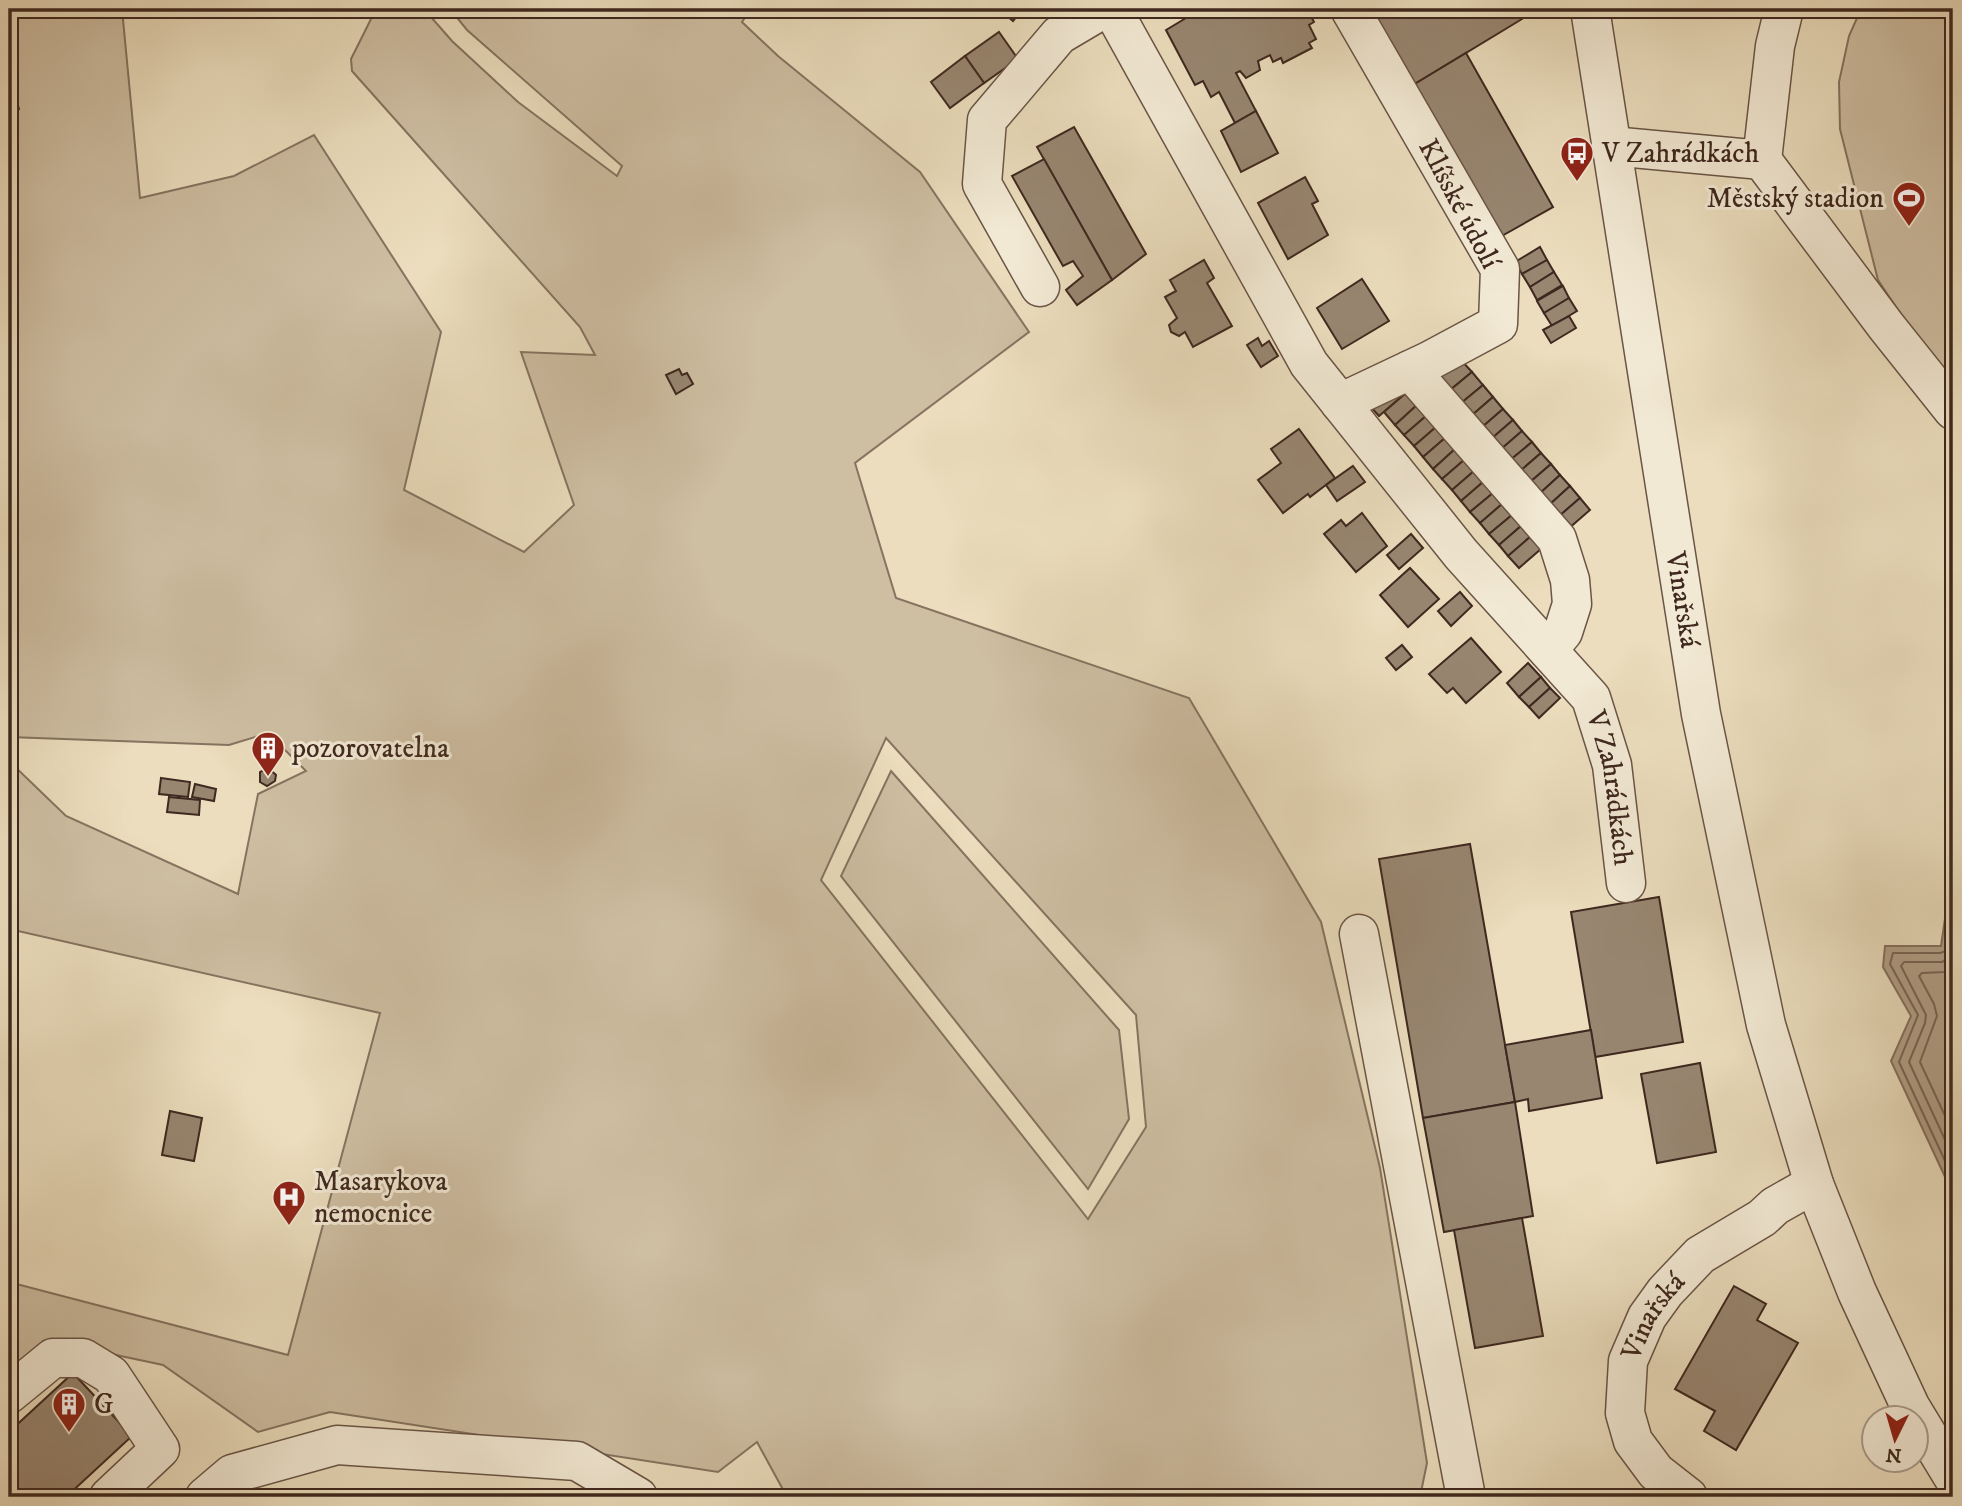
<svg xmlns="http://www.w3.org/2000/svg" width="1962" height="1506" font-family="'IM FELL DW Pica',serif">
  <style>
    .green { fill: #cebea2; stroke: #867360; stroke-width: 2; fill-rule: evenodd }
    .water { fill: #b19f87; stroke: #836f5d; stroke-width: 2 }
    .lines { fill: none; stroke-linecap: round; stroke-linejoin: round }
    .shore { stroke: #786453; stroke-width: 2 }
    .building { fill: #988671; stroke: #3f281f; stroke-width: 2 }
    .minor-casing { stroke: #6a5546; stroke-width: 41 }
    .minor { stroke: #f2e9d4; stroke-width: 38 }
    .labels { text-anchor: middle; dominant-baseline: central; stroke-width: 6; stroke-linejoin: round; paint-order: stroke }
    .poi-label { font-size: 28px; fill: #3f281f; stroke: #f2e9d4; text-anchor: start }
    .street-label { font-size: 28px; fill: #3f281f; stroke: #f2e9d4 }
  </style>
  <rect width="100%" height="100%" fill="#ebddbd"/>
  <filter id="stains"><feTurbulence type="fractalNoise" baseFrequency=".00286" numOctaves="4"/><feColorMatrix values="0 0 0 0 .2 0 0 0 0 .09 0 0 0 0 .02 0 0 0 .5 -.17"/></filter>
  <radialGradient id="worn" r=".72"><stop offset=".6" stop-color="#630" stop-opacity="0"/><stop offset="1" stop-color="#630" stop-opacity=".3"/></radialGradient>
  <g class="green">
    <path d="M9,9H122L140,198L234,176L314,135L441,332L404,490L524,552L574,505L521,352L595,355L580,327L352,71L351,59L376,9H424L452,41L518,102L617,176L622,166L467,30L450,9H751L742,22L778,56L920,172L1029,332L855,463L896,598L1189,698L1321,922L1380,1168L1427,1463L1420,1497H787L757,1442L718,1472L330,1412L258,1432L163,1365L55,1342L9,1378V1282L288,1355L380,1013L9,929V761L66,816L238,894L258,794L306,771L268,733L229,745L9,737ZM886,738L1136,1015L1146,1127L1088,1219L821,880Z"/>
    <path d="M1861,9H1953V385L1918,340L1878,280L1840,129L1839,82L1849,36Z"/>
    <path d="M891,771L1119,1030L1129,1119L1088,1189L841,876Z"/>
  </g>
  <path class="water" d="M1953,864V1194L1891,1061L1911,1016L1883,967L1885,946H1941Z"/>
  <g class="lines">
    <g class="shore">
      <path d="M1953,911L1948,946L1946,951L1940,953H1893L1890,964L1918,1015L1899,1062L1953,1178"/>
      <path d="M1953,956L1942,962H1904L1901,966L1926,1015L1925,1023L1909,1062L1953,1157"/>
      <path d="M1953,969L1944,972L1922,973L1919,976L1934,1004L1937,1016L1920,1062L1953,1133"/>
    </g>
  </g>
  <g class="building">
    <path d="M999,9H1023L1013,21Z"/>
    <path d="M1191,9L1203,11L1206,9H1307L1314,22L1309,25L1316,39L1309,43L1312,48L1283,63L1281,58L1273,62L1270,55L1258,61L1260,70L1246,78L1240,71L1236,73L1256,111L1235,123L1219,92L1211,97L1203,81L1195,85L1166,30L1186,18L1183,13Z"/>
    <path d="M1369,9H1516L1522,19L1413,85Z"/>
    <path d="M999,32L1018,59L984,83L965,56Z"/>
    <path d="M1466,53L1553,207L1500,237L1413,85Z"/>
    <path d="M965,56L984,83L950,108L931,82Z"/>
    <path d="M14,93L19,109L9,113V94Z"/>
    <path d="M1256,111L1278,153L1241,172L1221,131Z"/>
    <path d="M1074,127L1146,254L1112,280L1037,147Z"/>
    <path d="M1044,159L1112,280L1077,305L1066,290L1083,276L1073,261L1063,266L1012,176Z"/>
    <path d="M1305,177L1318,201L1312,204L1328,235L1288,259L1258,203Z"/>
    <path d="M1540,247L1547,260L1522,274L1515,262Z"/>
    <path d="M1204,260L1214,278L1207,283L1232,326L1193,347L1185,332L1179,336L1171,332L1169,325L1177,318L1165,297L1176,291L1170,280Z"/>
    <path d="M1547,260L1554,272L1530,287L1522,274Z"/>
    <path d="M1554,272L1562,285L1537,300L1530,287Z"/>
    <path d="M1362,279L1389,321L1342,349L1317,308Z"/>
    <path d="M1563,286L1569,298L1544,313L1537,301Z"/>
    <path d="M1569,298L1577,311L1552,326L1544,313Z"/>
    <path d="M1569,316L1576,328L1551,343L1543,330Z"/>
    <path d="M1258,338L1262,346L1269,341L1278,356L1261,367L1247,345Z"/>
    <path d="M1460,359L1472,372L1449,391L1438,379Z"/>
    <path d="M679,369L682,375L687,373L693,384L676,394L666,375Z"/>
    <path d="M1472,372L1483,385L1460,404L1449,391Z"/>
    <path d="M1483,385L1493,397L1471,416L1460,404Z"/>
    <path d="M1391,386L1401,397L1379,416L1369,405Z"/>
    <path d="M1406,393L1417,405L1395,425L1384,412Z"/>
    <path d="M1493,397L1503,409L1481,428L1471,416Z"/>
    <path d="M1417,405L1426,416L1404,435L1395,425Z"/>
    <path d="M1503,409L1513,420L1491,439L1481,428Z"/>
    <path d="M1426,416L1436,427L1414,446L1404,435Z"/>
    <path d="M1513,420L1522,431L1500,450L1491,439Z"/>
    <path d="M1436,427L1445,438L1423,457L1414,446Z"/>
    <path d="M1299,429L1335,478L1310,497L1308,494L1283,513L1258,480L1281,463L1271,449Z"/>
    <path d="M1522,431L1532,442L1509,461L1500,450Z"/>
    <path d="M1445,438L1455,449L1433,469L1423,457Z"/>
    <path d="M1532,442L1541,453L1519,472L1509,461Z"/>
    <path d="M1455,449L1464,460L1442,479L1433,469Z"/>
    <path d="M1541,453L1551,464L1529,483L1519,472Z"/>
    <path d="M1464,460L1474,471L1452,490L1442,479Z"/>
    <path d="M1551,464L1560,475L1538,495L1529,483Z"/>
    <path d="M1353,466L1365,482L1337,501L1326,485Z"/>
    <path d="M1474,471L1483,482L1461,501L1452,490Z"/>
    <path d="M1560,475L1570,486L1548,506L1538,495Z"/>
    <path d="M1483,482L1493,493L1470,512L1461,501Z"/>
    <path d="M1570,486L1580,498L1558,517L1548,506Z"/>
    <path d="M1493,493L1502,504L1480,523L1470,512Z"/>
    <path d="M1580,498L1590,510L1568,529L1558,517Z"/>
    <path d="M1502,504L1512,515L1489,534L1480,523Z"/>
    <path d="M1362,513L1387,546L1356,572L1324,534L1341,520L1346,526Z"/>
    <path d="M1512,515L1521,526L1499,545L1489,534Z"/>
    <path d="M1521,526L1530,537L1508,556L1499,545Z"/>
    <path d="M1411,534L1423,548L1399,569L1387,555Z"/>
    <path d="M1530,537L1541,549L1519,568L1508,556Z"/>
    <path d="M1410,568L1439,599L1408,627L1380,595Z"/>
    <path d="M1460,592L1472,606L1451,626L1438,611Z"/>
    <path d="M1471,638L1501,672L1466,703L1453,688L1447,693L1429,674Z"/>
    <path d="M1402,645L1412,657L1396,670L1386,658Z"/>
    <path d="M1528,663L1541,677L1519,697L1507,683Z"/>
    <path d="M1541,677L1550,688L1529,707L1519,697Z"/>
    <path d="M1550,688L1560,698L1539,718L1529,707Z"/>
    <path d="M268,768L276,775L275,781L267,786L260,782V772Z"/>
    <path d="M161,778L190,782L188,797L159,794Z"/>
    <path d="M195,784L216,789L214,801L192,797Z"/>
    <path d="M169,797L200,800L199,815L167,812Z"/>
    <path d="M1470,844L1515,1102L1423,1118L1379,859Z"/>
    <path d="M1659,897L1683,1042L1595,1057L1571,912Z"/>
    <path d="M1591,1030L1602,1098L1529,1111L1528,1099L1515,1102L1505,1045Z"/>
    <path d="M1700,1063L1716,1152L1657,1163L1641,1074Z"/>
    <path d="M1515,1102L1533,1216L1444,1232L1423,1118Z"/>
    <path d="M170,1111L202,1118L194,1161L162,1155Z"/>
    <path d="M1522,1218L1543,1336L1475,1348L1454,1230Z"/>
    <path d="M1734,1286L1766,1304L1757,1320L1798,1343L1736,1450L1704,1431L1715,1411L1675,1389Z"/>
    <path d="M73,1373L132,1436L66,1497H9V1432Z"/>
  </g>
  <g class="lines">
    <defs>
      <g id="minor">
        <path id="s1" d="M1112,9L1309,364L1461,554L1591,698L1612,765L1626,883"/>
        <path id="s2" d="M1590,9L1701,714L1766,1025L1814,1184L1857,1292L1910,1406L1953,1477"/>
        <path d="M1611,146L1762,160L1886,326L1953,410"/>
        <path d="M1762,160L1775,46L1784,9"/>
        <path d="M1040,287L982,184L987,120L1059,35L1103,9"/>
        <path d="M1410,370L1557,539L1570,580L1572,604L1563,632L1548,650"/>
        <path d="M1340,403L1429,361L1498,324L1500,269L1350,9"/>
        <path d="M1359,934L1466,1497"/>
        <path d="M9,1394L53,1358H83L111,1375L160,1449L109,1497"/>
        <path d="M205,1497L232,1474L337,1445L577,1461L638,1497"/>
        <path id="s3" d="M1688,1497L1656,1472L1633,1441L1625,1413L1628,1361L1647,1317L1665,1292L1700,1255L1762,1218L1775,1206L1814,1184"/>
      </g>
    </defs>
    <use href="#minor" class="minor-casing"/>
    <use href="#minor" class="minor"/>
  </g>
  <defs>
    <symbol id="bus-pin" viewBox="-11 -11 22 30"><path d="M0 17L-7.5 6A9.5 9.5 0 1 1 7.5 6Z" fill="#8f2418" stroke="#f2e9d4"/><path d="M-5-6H5V4H4V6H2V4H-2V6H-4V4H-5ZM-3.5-4V0h7V-4ZM-3.5 1.2v1.5H-2V1.2ZM2 1.2v1.5H3.5V1.2Z" fill="#fff"/></symbol>
    <symbol id="stadium-pin" viewBox="-11 -11 22 30"><path d="M0 17L-7.5 6A9.5 9.5 0 1 1 7.5 6Z" fill="#8f2418" stroke="#f2e9d4"/><path d="M0-5a6.5 5 0 1 0 0 10a6.5 5 0 1 0 0-10ZM-3.5-1.8h7v3.6h-7Z" fill="#fff"/></symbol>
    <symbol id="building-pin" viewBox="-11 -11 22 30"><path d="M0 17L-7.5 6A9.5 9.5 0 1 1 7.5 6Z" fill="#8f2418" stroke="#f2e9d4"/><path d="M-4-6H4V6H1V3H-1V6H-4ZM-2.5-4.3h1.7v1.8h-1.7ZM.8-4.3h1.7v1.8H.8ZM-2.5-1h1.7V.8h-1.7ZM.8-1h1.7V.8H.8Z" fill="#fff"/></symbol>
    <symbol id="hospital-pin" viewBox="-11 -11 22 30"><path d="M0 17L-7.5 6A9.5 9.5 0 1 1 7.5 6Z" fill="#8f2418" stroke="#f2e9d4"/><path d="M-5-5h3v3.5h4V-5h3V5h-3V1.5h-4V5h-3Z" fill="#fff"/></symbol>
  </defs>
  <g fill-rule="evenodd">
    <use href="#bus-pin" x="1558" y="134" width="38" height="52"/>
    <use href="#stadium-pin" x="1890" y="179" width="38" height="52"/>
    <use href="#building-pin" x="249" y="729" width="38" height="52"/>
    <use href="#hospital-pin" x="270" y="1178" width="38" height="52"/>
    <use href="#building-pin" x="50" y="1385" width="38" height="52"/>
  </g>
  <g class="labels">
    <g class="poi-label">
      <text x="1602" y="153">V Zahrádkách</text>
      <text x="1884" y="198" text-anchor="end">Městský stadion</text>
      <text x="292" y="748">pozorovatelna</text>
      <text x="314" y="1181">Masarykova<tspan x="314" dy="32">nemocnice</tspan></text>
      <text x="94" y="1404">G</text>
    </g>
    <g class="street-label">
      <text transform="translate(1459 204) rotate(62)">Klíšské údolí</text>
      <text stroke="none"><textPath href="#s2" startOffset="598">Vinařská</textPath></text>
      <text stroke="none"><textPath href="#s1" startOffset="936">V Zahrádkách</textPath></text>
      <text stroke="none"><textPath href="#s3" startOffset="212">Vinařská</textPath></text>
    </g>
  </g>
  <rect width="1962" height="1506" fill="none" stroke="#ebddbd" stroke-width="35"/>
  <rect x="10" y="10" width="1941" height="1485" fill="none" stroke="#3f281f" stroke-width="3.5"/>
  <rect x="18" y="18" width="1927" height="1471" fill="none" stroke="#3f281f" stroke-width="2"/>
  <g transform="translate(1895 1439) rotate(185)"><circle r="33" fill="#f2e9d4" stroke="#aa9c8c" stroke-width="2"/>
  <path d="M0-5L12 26L0 18L-12 26Z" fill="#8f2418"/>
  <text y="-10" font-size="19" font-weight="bold" text-anchor="middle" fill="#3f281f">N</text>
  </g>
  <rect width="100%" height="100%" filter="url(#stains)"/>
  <rect width="100%" height="100%" fill="url(#worn)"/>
</svg>
